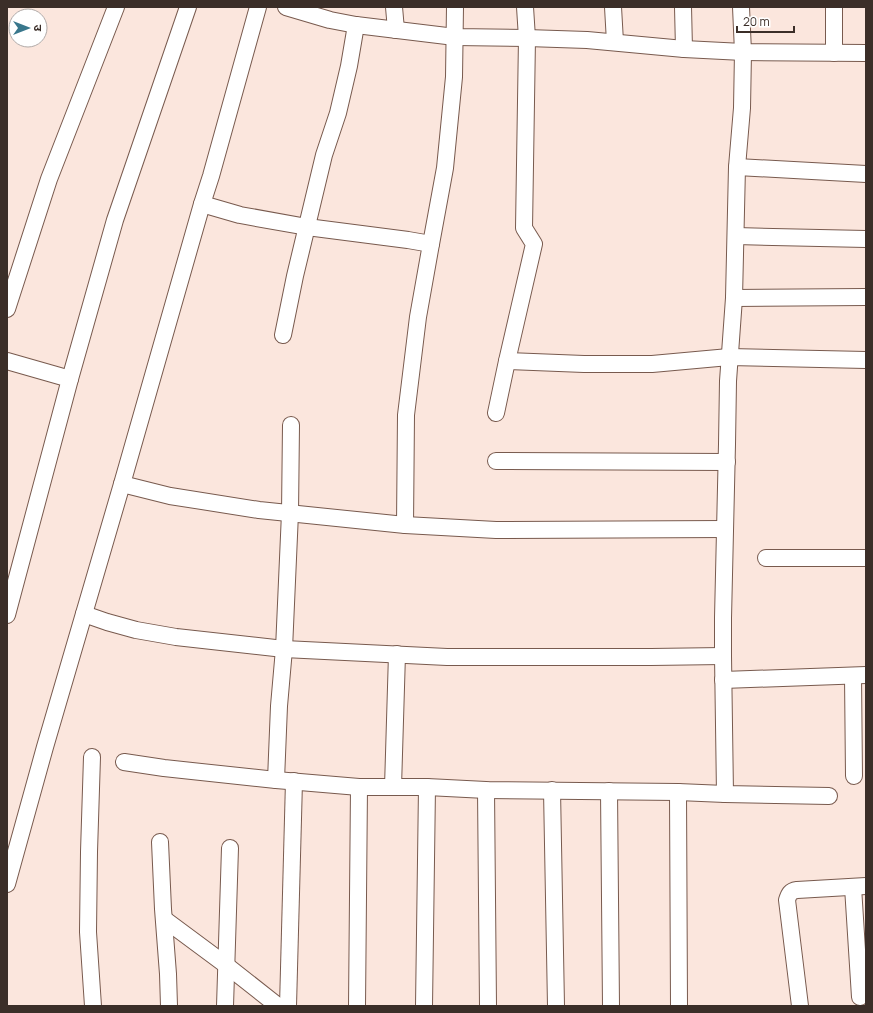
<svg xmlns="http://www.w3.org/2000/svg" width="873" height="1013" font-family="Manrope,'Noto Sans Devanagari',sans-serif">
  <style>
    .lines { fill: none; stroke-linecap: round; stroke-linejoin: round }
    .minor-casing { stroke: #785a4e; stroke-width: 18 }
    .minor { stroke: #fff; stroke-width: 16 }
  </style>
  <rect width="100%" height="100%" fill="#fbe6dd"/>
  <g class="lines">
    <defs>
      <g id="minor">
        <path d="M286,7L330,20L356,25L455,37L527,38L587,40L684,49L743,52L866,53"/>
        <path d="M394,7L396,30"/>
        <path d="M613,7L615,42"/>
        <path d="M683,7L684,49"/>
        <path d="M834,53V7"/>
        <path d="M737,167L866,174"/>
        <path d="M202,204L240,215L307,227L408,240L431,244L418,317L406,415L405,525"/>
        <path d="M736,236L773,237L866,239"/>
        <path d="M431,244L445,168L454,77L455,7"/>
        <path d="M734,298L866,297"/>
        <path d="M7,309L49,179L116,7"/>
        <path d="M283,335L295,276L324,155L338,113L349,66L356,25"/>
        <path d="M7,361L70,379"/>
        <path d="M507,361L584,364H652L729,357L866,360"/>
        <path d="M496,413L507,361L534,244L524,228L527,38L525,7"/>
        <path d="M496,461L727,462"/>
        <path d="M122,484L170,496L259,510L405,525L496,530L725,529"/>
        <path d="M766,558H866"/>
        <path d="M84,614L107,622L136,630L176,637L284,649L447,657H651L723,656"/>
        <path d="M7,615L70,379L115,220L188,7"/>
        <path d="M853,676L854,776"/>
        <path d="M723,680L866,675"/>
        <path d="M92,757L89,852L88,932L93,1006"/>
        <path d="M124,762L164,768L276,780L359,787H427L486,790L678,792L725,794L829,796"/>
        <path d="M276,780L279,706L284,649L290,513L291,425"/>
        <path d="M393,787L397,654"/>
        <path d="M486,790L488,1006"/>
        <path d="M552,790L556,1006"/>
        <path d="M609,791L611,1006"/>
        <path d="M678,792L679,1006"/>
        <path d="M725,794L723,656V618L727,444L728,381L734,298L737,167L742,108L743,52L741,7"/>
        <path d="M160,842L163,909L168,974L169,1006"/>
        <path d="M7,884L45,747L122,484L202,204L211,176L258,7"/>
        <path d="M853,887L860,997"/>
        <path d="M164,919L226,965L278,1006"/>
        <path d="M225,1006L230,848"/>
        <path d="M288,1006L294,781"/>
        <path d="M357,1006L359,787"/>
        <path d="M424,1006L427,787"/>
        <path d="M800,1006L787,900C789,894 790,891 797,890L866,886"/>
      </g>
    </defs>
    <use href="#minor" class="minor-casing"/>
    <use href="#minor" class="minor"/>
  </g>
  <rect width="873" height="1013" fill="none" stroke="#3b2e28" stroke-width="16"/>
  <g transform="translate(28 28) rotate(90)"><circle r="19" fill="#ffffff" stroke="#b1aba9"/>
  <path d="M0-3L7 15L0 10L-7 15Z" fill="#39778c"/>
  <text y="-6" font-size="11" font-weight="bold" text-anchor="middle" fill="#3b2e28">उ</text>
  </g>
  <path d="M737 26v6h57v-6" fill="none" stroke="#3b2e28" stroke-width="2"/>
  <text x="743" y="26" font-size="12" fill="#3b2e28" stroke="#ffffff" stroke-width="3" paint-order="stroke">20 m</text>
</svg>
